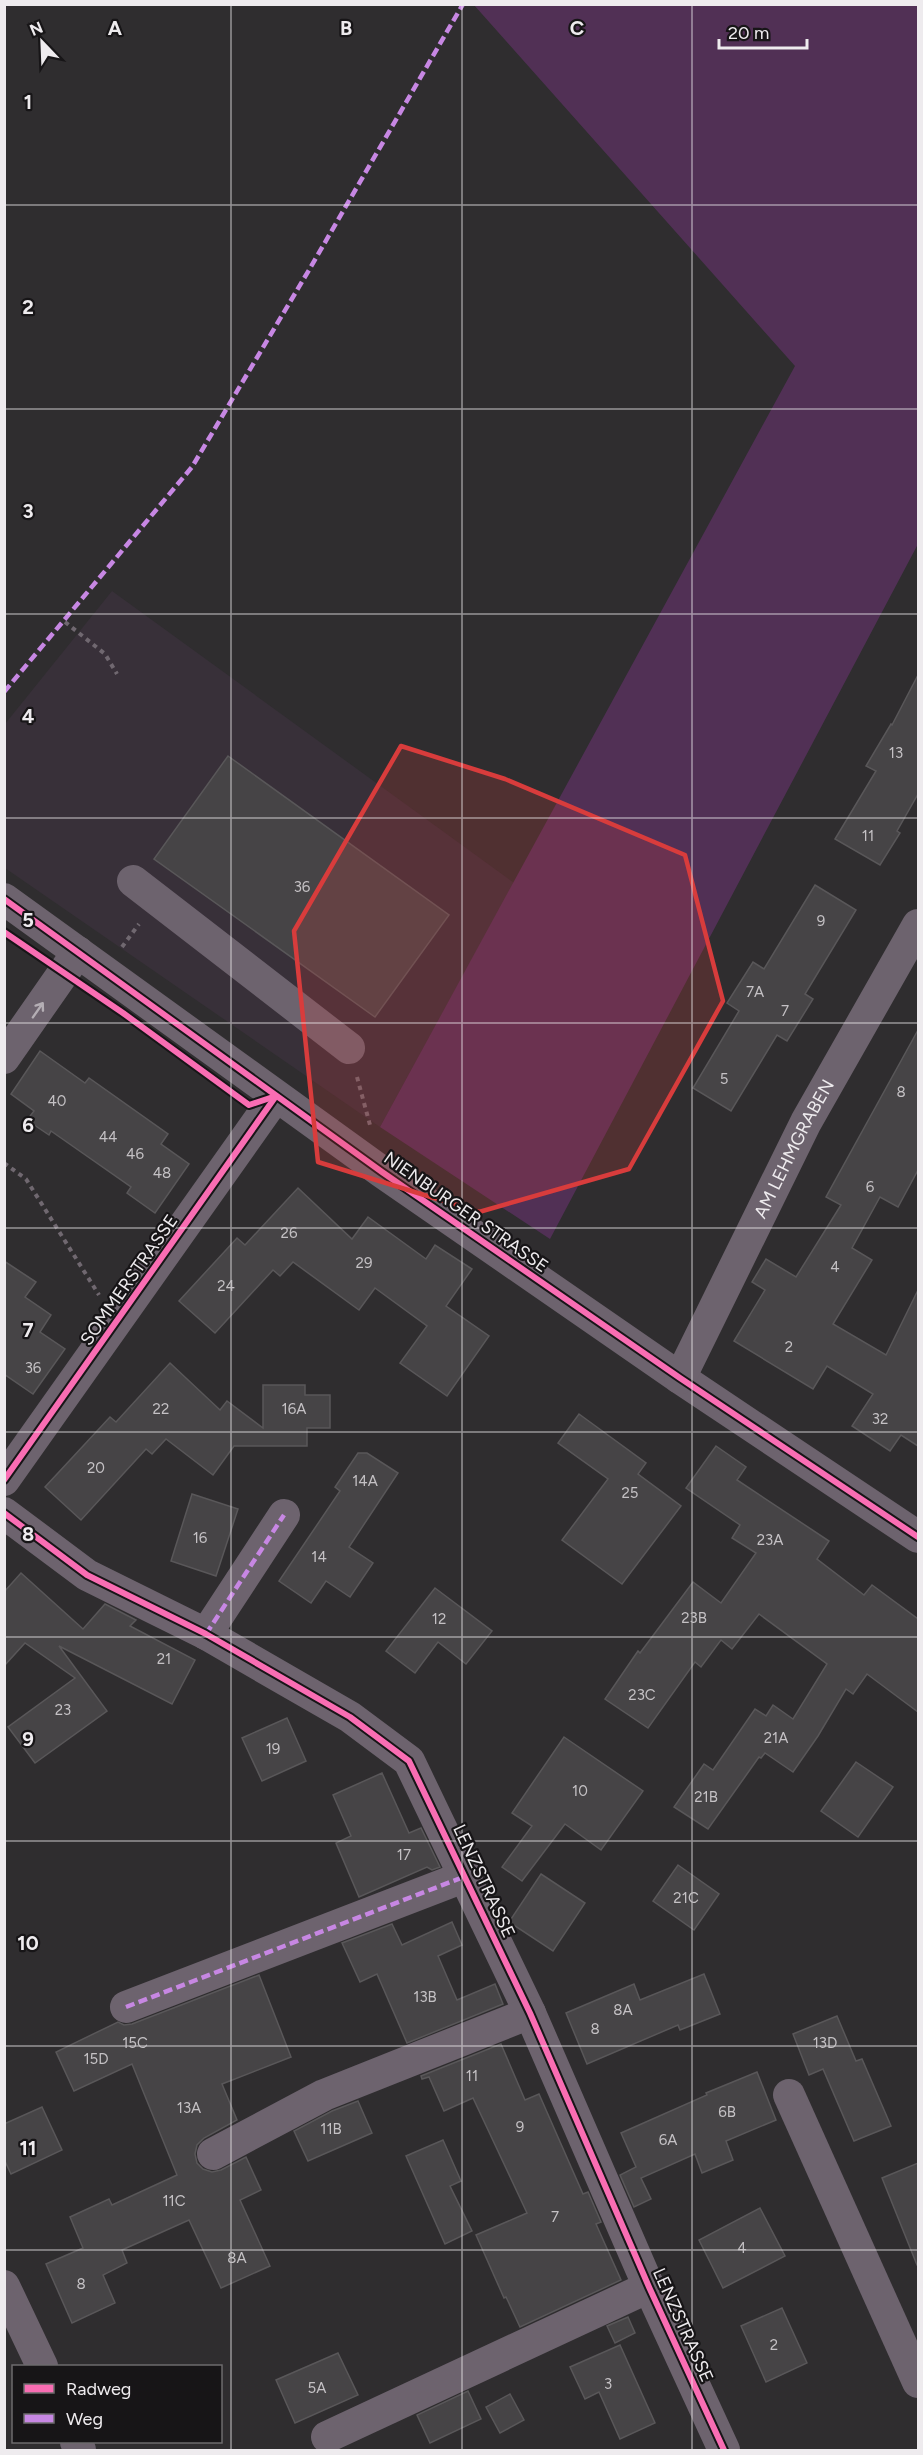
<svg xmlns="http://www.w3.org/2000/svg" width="923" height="2455" font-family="Figtree,sans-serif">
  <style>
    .built { fill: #383039 }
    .green { fill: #513055 }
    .building { fill: #464446; stroke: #595759; stroke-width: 1.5 }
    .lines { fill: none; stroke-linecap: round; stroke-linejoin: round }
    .path { stroke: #706870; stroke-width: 4; stroke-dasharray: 4.5 4.5; stroke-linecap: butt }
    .minor { stroke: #6d636e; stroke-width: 32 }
    .quiet { stroke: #c787e3; stroke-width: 4.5; stroke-dasharray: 9 4.5; stroke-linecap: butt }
    .cycleway-casing { stroke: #171517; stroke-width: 10 }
    .cycleway { stroke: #f96db3; stroke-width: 6 }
    .oneway { stroke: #b4aeb4 }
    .marked { fill: #d83c3c; fill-opacity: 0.2; stroke: #d83c3c; stroke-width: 4.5; stroke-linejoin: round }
    .grid { fill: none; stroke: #eeebee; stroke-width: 1.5; stroke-opacity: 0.55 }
    .labels { text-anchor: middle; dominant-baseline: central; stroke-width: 4.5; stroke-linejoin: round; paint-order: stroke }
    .number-label { font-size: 15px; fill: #c4c1c4 }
    .street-label { font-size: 18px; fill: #eeebee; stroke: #171517 }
    .grid-label { font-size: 20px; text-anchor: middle; font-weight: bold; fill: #eeebee; stroke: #171517; stroke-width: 4.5; stroke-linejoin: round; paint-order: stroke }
  </style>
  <rect width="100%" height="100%" fill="#2f2d2f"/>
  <path class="built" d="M112,591L514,883L380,1127L5,868V724Z"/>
  <path class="green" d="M474,5H918V544L550,1239L380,1127L795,366Z"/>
  <g class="building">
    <path d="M918,675V794L897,831L900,833L880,865L835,839L876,771L866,766L891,724L892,725Z"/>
    <path d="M228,756L449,915L375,1017L154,859Z"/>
    <path d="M815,885L856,910L805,994L813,999L787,1041L777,1035L731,1111L693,1088L739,1011L727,1003L753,962L764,969Z"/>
    <path d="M918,1030V1170L898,1207L880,1197L852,1248L872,1260L833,1324L886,1355L918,1290V1446L901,1435L890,1451L852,1426L873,1394L827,1366L813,1389L734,1341L765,1290L752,1282L766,1259L796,1277L841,1205L826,1197Z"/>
    <path d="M40,1051L85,1083L89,1078L168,1134L161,1144L189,1164L155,1213L127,1193L131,1187L51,1131L49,1135L27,1120L34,1111L11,1094Z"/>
    <path d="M298,1188L352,1239L368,1217L426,1259L435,1245L472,1269L446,1306L489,1336L447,1396L400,1363L427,1326L375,1288L359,1310L293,1262L280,1276L273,1270L215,1333L179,1301L237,1238L245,1245Z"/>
    <path d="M4,1261L36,1282L25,1297L51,1315L40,1332L65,1349L33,1394L4,1374Z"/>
    <path d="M170,1363L220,1410L227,1401L263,1428V1385H305V1395H330V1428H307V1446H234L213,1475L166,1439L152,1454L146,1449L81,1520L45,1487L110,1417L116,1422Z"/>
    <path d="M579,1414L646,1463L638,1474L681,1506L622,1584L562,1540L608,1479L558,1443Z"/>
    <path d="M716,1446L746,1467L737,1480L829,1541L817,1559L864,1595L872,1585L918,1619V1712L867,1674L853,1694L846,1689L818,1736L793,1772L765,1753L761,1758L759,1757L708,1829L674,1807L704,1764L713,1770L755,1709L766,1716L773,1705L793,1719L827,1664L759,1614L732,1649L721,1640L701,1667L695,1662L648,1728L605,1699L638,1651L640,1653L693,1582L721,1603L756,1553L732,1538L740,1525L686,1488Z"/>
    <path d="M358,1453H367L398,1473L349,1547L373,1563L350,1597L326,1581L311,1603L279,1581L340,1491L335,1487Z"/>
    <path d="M192,1494L238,1509L216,1576L171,1561Z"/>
    <path d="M21,1573L83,1629L105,1604L136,1620L130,1626L195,1660L172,1704L59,1646L107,1711L35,1763L8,1727L75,1678L25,1643L4,1666V1592Z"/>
    <path d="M435,1588L492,1631L466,1664L438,1642L415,1673L386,1651Z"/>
    <path d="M287,1718L306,1761L262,1781L242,1738Z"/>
    <path d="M564,1737L643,1791L601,1850L565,1824L522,1881L502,1867L532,1826L512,1813Z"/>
    <path d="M856,1762L893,1787L858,1837L821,1811Z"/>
    <path d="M382,1773L409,1833L421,1828L440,1867L432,1870L427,1867L359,1897L336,1843L351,1836L333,1795Z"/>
    <path d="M678,1865L719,1894L694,1930L653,1901Z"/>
    <path d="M541,1874L585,1903L553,1951L509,1922Z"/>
    <path d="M452,1922L462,1945L438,1956L457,2000L495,1984L503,2004L407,2043L377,1974L360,1982L342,1943L392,1924L402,1945Z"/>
    <path d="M704,1974L720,2014L680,2030L678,2025L587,2064L566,2013L634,1984L640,2000Z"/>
    <path d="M259,1975L291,2057L222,2084L237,2120L204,2138L197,2145L195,2154L197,2163L203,2169L212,2172L221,2170L246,2157L261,2190L240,2200L270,2266L221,2288L189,2220L122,2250L127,2263L103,2275L115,2303L72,2323L46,2264L83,2248L70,2217L109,2199L112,2205L177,2175L132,2064L74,2091L56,2052L118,2022L124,2025L132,2024Z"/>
    <path d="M837,2016L856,2061L862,2059L891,2126L854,2141L823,2069L809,2075L793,2034Z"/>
    <path d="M501,2044L525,2100L539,2094L583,2194L588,2192L601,2222L596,2224L621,2280L520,2327L506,2297L504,2298L476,2235L527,2213L473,2098L444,2111L429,2077L422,2079L421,2076Z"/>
    <path d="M757,2072L776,2120L726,2141L733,2160L702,2173L695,2154L641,2178L651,2199L634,2207L620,2175L636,2167L621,2133L707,2095L706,2093Z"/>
    <path d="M358,2101L372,2133L308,2161L294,2131L332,2111Z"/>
    <path d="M42,2107L62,2150L11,2174L4,2159V2124Z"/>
    <path d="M443,2140L461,2181L450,2186L472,2231L445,2244L406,2156Z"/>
    <path d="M918,2163V2265H917L882,2178Z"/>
    <path d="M760,2208L785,2256L723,2288L699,2240Z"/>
    <path d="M782,2308L807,2363L766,2382L741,2326Z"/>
    <path d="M628,2317L635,2333L615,2343L607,2326Z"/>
    <path d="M620,2345L655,2423L620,2439L599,2392L585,2399L570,2367Z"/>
    <path d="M338,2353L358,2395L295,2423L276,2380Z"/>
    <path d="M468,2391L481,2419L430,2443L417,2415Z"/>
    <path d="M510,2394L524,2420L500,2433L486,2407Z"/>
  </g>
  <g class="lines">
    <g class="path">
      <path d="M65,622L105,654L117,674"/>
      <path d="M122,947L139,924"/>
      <path d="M357,1077L370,1125"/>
      <path d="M4,1163L26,1179L99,1295"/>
    </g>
    <g class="minor">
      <path d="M133,881L349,1048"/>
      <path d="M4,899L382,1172L680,1378L918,1537"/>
      <path d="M4,1058L78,952"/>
      <path id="s1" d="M680,1378L806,1122L918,925"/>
      <path d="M4,1480L276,1096"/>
      <path d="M4,1513L87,1575L206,1634L350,1717L409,1761L530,2013L649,2287L724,2450"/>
      <path d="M206,1634L284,1515"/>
      <path d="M126,2007L466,1876"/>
      <path d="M789,2095L918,2382"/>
      <path d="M213,2154L324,2095L530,2013"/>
      <path d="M4,2286L42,2366"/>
      <path d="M327,2437L649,2287"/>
      <path d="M76,2442L80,2450"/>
    </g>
    <g class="quiet">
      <path d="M4,692L192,467L309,270L463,4"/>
      <path d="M206,1634L284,1515"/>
      <path d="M126,2007L466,1876"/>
    </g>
    <defs>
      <g id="cycleway">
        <path d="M4,899L382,1172L680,1378L918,1537"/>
        <path d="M4,932L123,1013L249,1105L276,1096"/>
        <path d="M4,1480L276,1096"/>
        <path d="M4,1513L87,1575L206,1634L350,1717L409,1761L530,2013L649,2287L724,2450"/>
      </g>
    </defs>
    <use href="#cycleway" class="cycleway-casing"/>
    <use href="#cycleway" class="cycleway"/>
  </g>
  <defs><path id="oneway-shaft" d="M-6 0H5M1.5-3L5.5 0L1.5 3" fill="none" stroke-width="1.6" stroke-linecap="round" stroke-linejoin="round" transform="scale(1.5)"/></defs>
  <use class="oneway" href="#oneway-shaft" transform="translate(38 1010) rotate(-55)"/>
  <path class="marked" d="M401,746L505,779L685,855L723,1001L629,1169L479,1212L318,1162L294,931Z"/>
  <path class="grid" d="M231,4V2450M462,4V2450M692,4V2450M4,205H918M4,409H918M4,614H918M4,818H918M4,1023H918M4,1228H918M4,1432H918M4,1637H918M4,1841H918M4,2046H918M4,2250H918"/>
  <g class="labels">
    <g class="number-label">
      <text x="896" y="753">13</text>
      <text x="868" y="836">11</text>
      <text x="302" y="887">36</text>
      <text x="821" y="921">9</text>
      <text x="755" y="992">7A</text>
      <text x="785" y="1011">7</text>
      <text x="724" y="1079">5</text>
      <text x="901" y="1092">8</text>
      <text x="57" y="1101">40</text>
      <text x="108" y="1137">44</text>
      <text x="135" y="1154">46</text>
      <text x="162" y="1173">48</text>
      <text x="870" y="1187">6</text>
      <text x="289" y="1233">26</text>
      <text x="364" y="1263">29</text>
      <text x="835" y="1267">4</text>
      <text x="226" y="1286">24</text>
      <text x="789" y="1347">2</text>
      <text x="33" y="1368">36</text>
      <text x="161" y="1409">22</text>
      <text x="294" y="1409">16A</text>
      <text x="880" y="1419">32</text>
      <text x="96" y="1468">20</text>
      <text x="365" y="1481">14A</text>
      <text x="630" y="1493">25</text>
      <text x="200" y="1538">16</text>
      <text x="770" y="1540">23A</text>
      <text x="319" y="1557">14</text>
      <text x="694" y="1618">23B</text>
      <text x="439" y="1619">12</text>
      <text x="164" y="1659">21</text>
      <text x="642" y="1695">23C</text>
      <text x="63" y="1710">23</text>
      <text x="776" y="1738">21A</text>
      <text x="273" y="1749">19</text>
      <text x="580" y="1791">10</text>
      <text x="706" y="1797">21B</text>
      <text x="404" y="1855">17</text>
      <text x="686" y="1898">21C</text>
      <text x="425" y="1997">13B</text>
      <text x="623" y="2010">8A</text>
      <text x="595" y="2029">8</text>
      <text x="135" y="2043">15C</text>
      <text x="825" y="2043">13D</text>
      <text x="96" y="2059">15D</text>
      <text x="472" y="2076">11</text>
      <text x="189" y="2108">13A</text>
      <text x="727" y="2112">6B</text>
      <text x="520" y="2127">9</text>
      <text x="331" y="2129">11B</text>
      <text x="668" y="2140">6A</text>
      <text x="174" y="2201">11C</text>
      <text x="555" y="2217">7</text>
      <text x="742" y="2248">4</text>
      <text x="237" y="2258">8A</text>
      <text x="81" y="2284">8</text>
      <text x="774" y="2345">2</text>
      <text x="608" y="2384">3</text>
      <text x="317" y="2388">5A</text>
    </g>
    <g class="street-label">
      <text stroke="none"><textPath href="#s1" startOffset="256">AM LEHMGRABEN</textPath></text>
      <text transform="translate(466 1212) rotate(35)">NIENBURGER STRASSE</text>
      <text transform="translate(129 1280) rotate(-55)">SOMMERSTRASSE</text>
      <text transform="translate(484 1881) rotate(65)">LENZSTRASSE</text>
      <text transform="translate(683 2325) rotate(66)">LENZSTRASSE</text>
    </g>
  </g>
  <g class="grid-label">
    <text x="115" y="35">A</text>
    <text x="346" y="35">B</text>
    <text x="577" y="35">C</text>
    <text x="28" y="109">1</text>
    <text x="28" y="314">2</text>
    <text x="28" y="518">3</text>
    <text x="28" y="723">4</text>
    <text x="28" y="927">5</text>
    <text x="28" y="1132">6</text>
    <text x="28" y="1337">7</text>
    <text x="28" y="1541">8</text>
    <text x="28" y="1746">9</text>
    <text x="28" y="1950">10</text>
    <text x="28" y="2155">11</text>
  </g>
  <rect width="923" height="2455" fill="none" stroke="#eeebee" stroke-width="12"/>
  <rect x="12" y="2365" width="210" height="78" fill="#171517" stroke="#6d6b6d" stroke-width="1.5"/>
  <rect x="24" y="2384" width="30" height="9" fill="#f96db3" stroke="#6d6b6d" stroke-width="1.5"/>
  <text x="66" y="2395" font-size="18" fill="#eeebee">Radweg</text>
  <rect x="24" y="2414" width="30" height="9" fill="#c787e3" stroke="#6d6b6d" stroke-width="1.5"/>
  <text x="66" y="2425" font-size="18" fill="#eeebee">Weg</text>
  <g transform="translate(42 42) rotate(337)" stroke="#171517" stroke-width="4.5" paint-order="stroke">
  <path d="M0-4.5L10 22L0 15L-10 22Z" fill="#eeebee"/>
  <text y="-9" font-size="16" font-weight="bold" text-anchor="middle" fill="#eeebee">N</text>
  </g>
  <path d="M719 39v9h88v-9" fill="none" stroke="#eeebee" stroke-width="3"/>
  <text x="728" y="39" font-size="18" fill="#eeebee" stroke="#171517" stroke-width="4.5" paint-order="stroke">20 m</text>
</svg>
